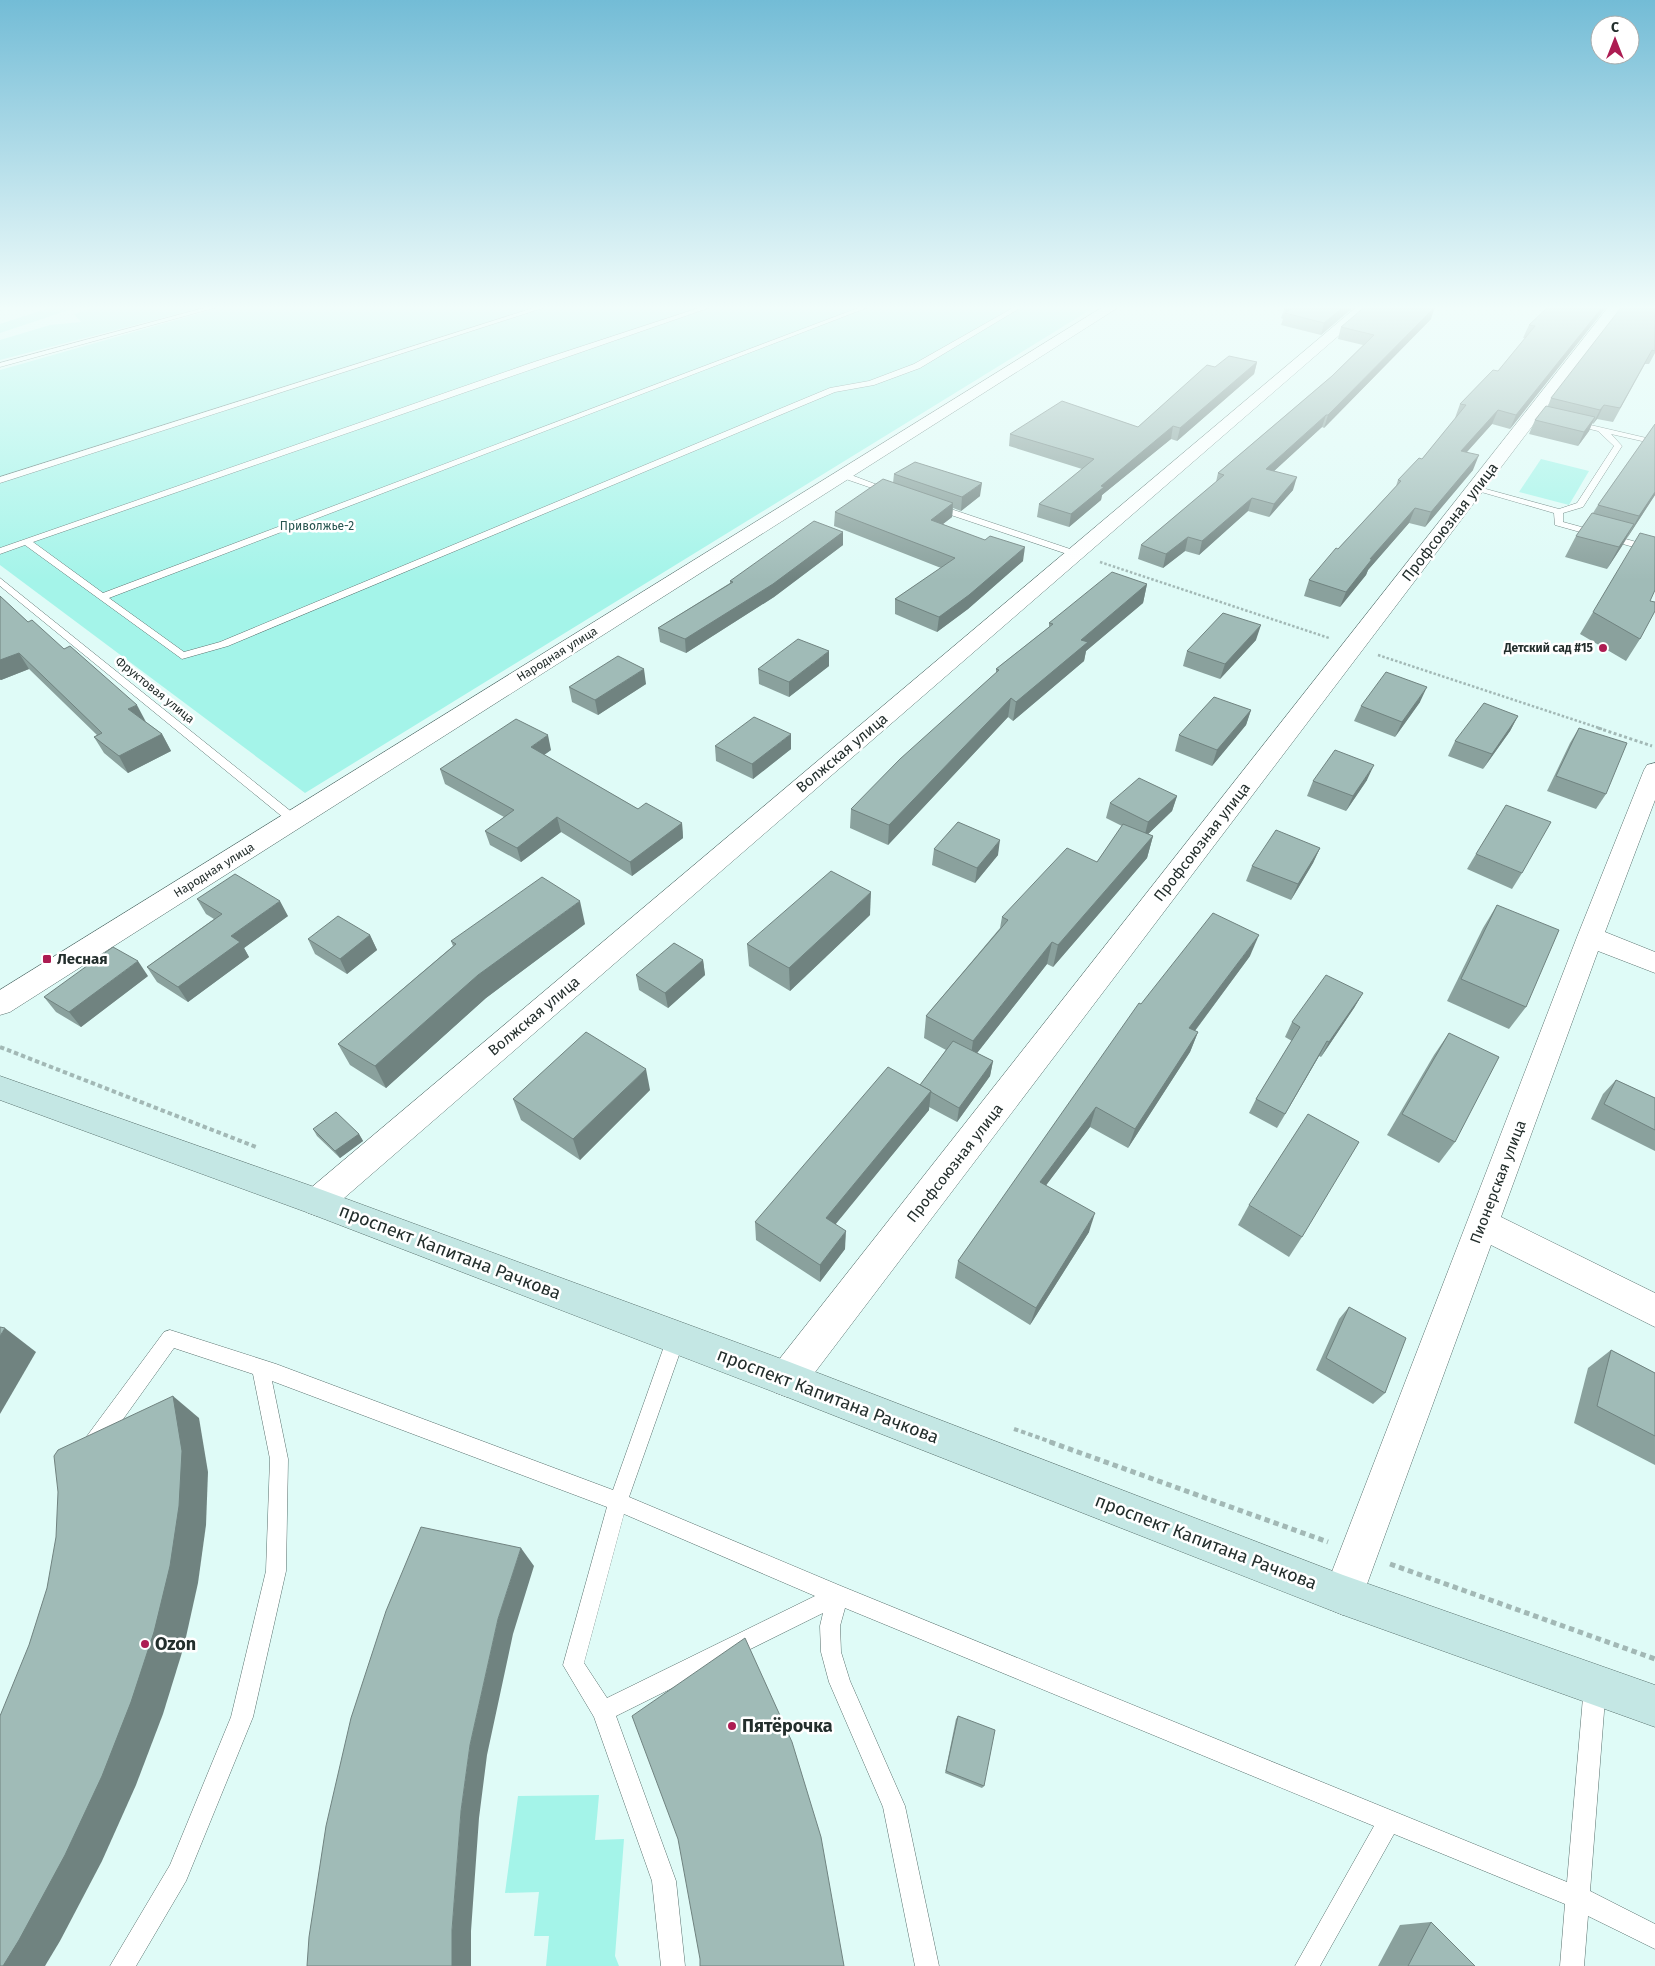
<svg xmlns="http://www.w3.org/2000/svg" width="1655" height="1966" font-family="'Fira Sans',sans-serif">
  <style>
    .green { fill: #a4f4e9 }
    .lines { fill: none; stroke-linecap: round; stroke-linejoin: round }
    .lane-casing { stroke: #5a726f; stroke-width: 1 }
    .street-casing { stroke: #5a726f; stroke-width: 1 }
    .secondary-casing { stroke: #5a726f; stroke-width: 1 }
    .path-far3 { stroke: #a2b8b5; stroke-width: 2.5; stroke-dasharray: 2.5 2; stroke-linecap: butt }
    .path-far2 { stroke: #a2b8b5; stroke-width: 3; stroke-dasharray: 3 2.5; stroke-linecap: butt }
    .path-far1 { stroke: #a2b8b5; stroke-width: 4; stroke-dasharray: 4.5 3; stroke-linecap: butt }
    .path { stroke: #a2b8b5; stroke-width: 5; stroke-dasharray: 5.5 4; stroke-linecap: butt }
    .lane { fill: #fff; fill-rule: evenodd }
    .street { fill: #fff; fill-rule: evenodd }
    .secondary { fill: #c4e7e4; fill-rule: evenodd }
    .wall { fill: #8aa19d }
    .shaded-wall { fill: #708380 }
    .building { fill: #a0bbb7; stroke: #708380 }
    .poi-dot { fill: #ad1c52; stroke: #fff; stroke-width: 2 }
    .labels { text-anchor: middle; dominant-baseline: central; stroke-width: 5; stroke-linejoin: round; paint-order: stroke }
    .far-park-label { font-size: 12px; fill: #27544f; stroke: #fff }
    .far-poi-label { font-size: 12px; font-weight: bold; fill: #232e2c; stroke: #fff; text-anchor: end }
    .far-street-label { font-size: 12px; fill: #232e2c; stroke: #fff }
    .street-label { font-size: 15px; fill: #232e2c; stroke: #fff }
    .poi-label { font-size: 15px; font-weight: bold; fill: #232e2c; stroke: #fff; text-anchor: start }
    .near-street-label { font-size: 18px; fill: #232e2c; stroke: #fff }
    .near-poi-label { font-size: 18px; font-weight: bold; fill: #232e2c; stroke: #fff; text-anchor: start }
  </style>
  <rect width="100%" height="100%" fill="#dffbf7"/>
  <g class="green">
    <path d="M58,305H84L0,333V324Z"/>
    <path d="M106,305H212L0,360V340L50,325L81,322L74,314L88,309Z"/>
    <path d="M229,305H1098L305,793L0,565V370Z"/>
    <path d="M1541,459L1589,471L1569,505L1519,492Z"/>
    <path d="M599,1795L595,1840L624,1839L615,1956L619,1966H546L549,1936H534L539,1892L505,1893L518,1796Z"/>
  </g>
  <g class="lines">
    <defs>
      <g id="lane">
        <path d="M215,305H225L0,367V363Z"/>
        <path d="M543,305H552L0,483V477Z"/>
        <path d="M708,305H717L33,542L103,593L866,305H874L109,598L184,652L220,642L830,388L869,381L914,364L1018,305H1025L920,368L874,385L835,392L228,646L182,659L25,545L0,554V548L534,362Z"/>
        <path d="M1569,420L1655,440V444L1611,434L1622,446L1583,507L1563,513V522L1655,547V553L1555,525L1554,513L1471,489L1475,486L1559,509L1577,503L1614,446L1598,431L1569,424Z"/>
        <path d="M840,473H846L896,492L889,494L840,477Z"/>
        <path d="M936,504L1079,552L1081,554L1079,556H1073L933,509V505Z"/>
        <path d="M0,578L298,817L300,820L298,823H290L0,586Z"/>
        <path d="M170,1330L276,1364L613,1490L667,1338L670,1332L676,1330L682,1332L685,1338L629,1497L841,1586L1567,1882L1584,1686L1588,1679L1595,1675L1602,1679L1606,1686L1590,1891L1655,1924V1949L1588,1916L1584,1966H1560L1565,1904L1394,1834L1320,1966H1295L1374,1826L845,1608L840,1626L841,1652L850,1681L905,1806L939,1966H915L883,1807L829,1682L821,1652L820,1626L823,1613L616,1716L676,1881L685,1966H661L652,1881L594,1717L563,1665L607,1507L272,1381L288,1459L286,1571L253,1717L186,1881L136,1966H110L170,1865L231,1717L266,1571L270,1459L253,1374L174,1348L101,1450L94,1452L87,1450L85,1443L87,1436L164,1332ZM624,1514L815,1596L607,1698L584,1663Z"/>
      </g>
      <g id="street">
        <path d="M1106,305H1122L10,1012L0,1015V990Z"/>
        <path d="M1359,305H1374L328,1212L317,1216L306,1212L301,1202L306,1192Z"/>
        <path d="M1610,305H1624L800,1392L787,1397L774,1392L769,1379L774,1366Z"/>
        <path d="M1655,763V800L1605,932L1655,952V973L1598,951L1501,1217L1655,1293V1327L1491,1245L1363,1595L1357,1609L1343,1615L1329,1609L1323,1595L1577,937L1644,770L1647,765Z"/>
      </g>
      <path id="secondary" d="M0,1076L317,1188L787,1361L1343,1575L1655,1685V1727L1343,1615L787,1397L306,1212L0,1100Z"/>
    </defs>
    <use href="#lane" class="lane-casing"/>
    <use href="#street" class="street-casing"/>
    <use href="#secondary" class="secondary-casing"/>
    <g class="path-far3">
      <path d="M1100,562L1329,638"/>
      <path d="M1378,655L1602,729"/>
    </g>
    <path class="path-far2" d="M1598,728L1652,746"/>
    <g class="path-far1">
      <path d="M0,1047L256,1147"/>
      <path d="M1014,1429L1054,1443"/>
    </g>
    <g class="path">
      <path d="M1050,1442L1328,1542"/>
      <path d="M1390,1564L1655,1659"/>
    </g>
    <use href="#lane" class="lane"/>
    <use href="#street" class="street"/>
    <use href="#secondary" class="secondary"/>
  </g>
  <g class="wall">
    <path d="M1356,305L1321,335L1281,325L1283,319L1281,318L1285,307Z"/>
    <path d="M1608,305L1510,429L1492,424L1467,452L1473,470L1425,527L1409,523L1368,570L1366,575L1340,607L1304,596L1309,580L1396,486L1398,480L1422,459L1456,418H1455L1460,404L1498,371L1525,338H1523L1529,325Z"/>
    <path d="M1655,305V353L1649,364H1645L1613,422L1597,419L1593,424L1592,423L1589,431L1578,446L1529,434L1535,420L1548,406L1551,398Z"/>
    <path d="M1431,319L1324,428L1322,427L1274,471L1293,490L1269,517L1248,511L1199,555L1185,551L1163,568L1138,559L1141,545L1216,482L1218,473L1332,376L1363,345L1338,339L1341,327Z"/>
    <path d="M1257,362L1254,374L1177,441L1171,439L1102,495L1101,500L1069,527L1037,517L1039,504L1082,469L1009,446L1010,434L1138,427L1215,367Z"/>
    <path d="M1655,424V495L1607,569L1565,557L1576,536L1593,513L1598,505Z"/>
    <path d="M894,474L980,496L961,511L953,508L952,517L943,524L1023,561L968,609L937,632L895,614V599L941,568L834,526L835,512L893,483Z"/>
    <path d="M843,532V545L774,597L686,653L660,642L658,628L730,583V581Z"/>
    <path d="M1147,584L1143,603L1086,651L1084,661L1013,721L1008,717L888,845L850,828L851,809L996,673V669L1049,627V623Z"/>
    <path d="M0,596L28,622L146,722L162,734L171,751L128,773L104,753L94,737L97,735L29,669L1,680H0Z"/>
    <path d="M1650,601L1640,639L1626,661L1580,634L1593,612Z"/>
    <path d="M1256,640L1220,679L1183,666L1187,651Z"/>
    <path d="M829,666L789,697L759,684L758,669Z"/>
    <path d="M646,684L598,715L572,702L569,687Z"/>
    <path d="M1420,702L1395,737L1354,721L1361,706Z"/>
    <path d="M1251,710L1246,725L1212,766L1175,751L1179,735Z"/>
    <path d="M1518,716L1510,731L1483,769L1448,756L1455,741Z"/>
    <path d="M1579,728L1606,794L1596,809L1547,791L1570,743Z"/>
    <path d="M715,746L791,749L753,779L716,761Z"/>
    <path d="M551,750L544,755L638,809L682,823L683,838L632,876L561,832L521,862L490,845L485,831L504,817L445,784L440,769Z"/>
    <path d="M1367,780L1346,811L1307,796L1313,781Z"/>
    <path d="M1177,796L1172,811L1148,834L1153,836L1147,858L1053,967L1047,964L977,1053L993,1061L990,1076L957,1122L929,1107V1110L835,1224L845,1249L820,1282L756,1240L755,1222L920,1085L946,1050L924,1038L926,1016L1000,928L1002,917L1097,862L1122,826L1106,818L1110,803Z"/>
    <path d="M1320,848L1313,863L1291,900L1246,881L1252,866Z"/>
    <path d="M934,849L998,855L975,883L932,865Z"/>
    <path d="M1476,854L1522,873L1512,889L1467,869Z"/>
    <path d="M197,899L288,916L244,948L249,957L188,1002L157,982L147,967L214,919L206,914Z"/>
    <path d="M1497,905L1526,1007L1509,1029L1447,1001L1483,928Z"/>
    <path d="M870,915L790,991L749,966L747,944Z"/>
    <path d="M585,924L486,998L386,1088L350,1065L338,1044L453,946L451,941Z"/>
    <path d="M370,935L377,950L347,974L315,954L308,939Z"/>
    <path d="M1250,956L1195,1031L1198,1032L1190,1052L1128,1148L1090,1127L1046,1185L1089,1232L1030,1325L955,1278L958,1261L1141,1004Z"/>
    <path d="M703,960L705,975L668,1008L639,990L636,975Z"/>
    <path d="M148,976L81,1027L56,1012L44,997Z"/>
    <path d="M1363,993L1354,1008L1321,1057L1319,1056L1277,1128L1249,1113L1256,1099L1292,1041L1285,1037L1292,1022Z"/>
    <path d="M1449,1033L1455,1142L1439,1163L1387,1135L1434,1055Z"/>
    <path d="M1616,1080L1655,1098V1151L1591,1119L1603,1094Z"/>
    <path d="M650,1090L580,1160L521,1120L513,1099Z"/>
    <path d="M313,1129L359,1134L363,1141L340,1158L317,1136Z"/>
    <path d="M1249,1205L1302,1237L1289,1257L1238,1225Z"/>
    <path d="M1349,1307L1385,1393L1373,1404L1316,1370L1339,1319Z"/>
    <path d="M1611,1350L1655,1373V1465L1574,1423L1588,1368Z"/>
    <path d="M958,1716L984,1786L982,1788L945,1773L956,1719Z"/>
    <path d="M1431,1922L1475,1966H1378L1400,1925Z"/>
  </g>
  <g class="shaded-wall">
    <path d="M1346,305H1356L1321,335L1324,323Z"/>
    <path d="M1604,305H1608L1510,429L1516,415Z"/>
    <path d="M1435,307L1431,319L1324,428L1328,415Z"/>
    <path d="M1257,362L1254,374L1177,441L1180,428Z"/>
    <path d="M1604,405L1597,419L1593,424L1600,410Z"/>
    <path d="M1498,410L1492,424L1455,465L1461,451Z"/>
    <path d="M1326,415L1322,427L1262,482L1266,469Z"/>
    <path d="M1595,417L1589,431L1578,446L1584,432Z"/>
    <path d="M1173,426L1171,439L1102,495L1101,500L1069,527L1071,514L1101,486Z"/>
    <path d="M1479,455L1473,470L1425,527L1431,512Z"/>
    <path d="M1297,477L1293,490L1269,517L1274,504Z"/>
    <path d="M982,483L980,496L961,511L962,497Z"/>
    <path d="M1655,492V495L1627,538L1639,516Z"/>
    <path d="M1252,498L1248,511L1199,555L1202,541Z"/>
    <path d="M953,503L952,517L930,534L931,520Z"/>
    <path d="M1415,508L1409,523L1368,570L1366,575L1340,607L1346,592L1370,559Z"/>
    <path d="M1634,524L1622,546L1607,569L1619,547Z"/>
    <path d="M843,532V545L774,597L686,653L685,639Z"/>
    <path d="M1188,537L1185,551L1163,568L1166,554Z"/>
    <path d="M1025,547L1023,561L968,609L937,632L939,617Z"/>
    <path d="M1147,584L1143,603L1086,651L1084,661L1013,721L1016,702L1081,640Z"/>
    <path d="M1261,625L1256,640L1220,679L1225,664Z"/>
    <path d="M829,651V666L789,697V682Z"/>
    <path d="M19,653L29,669L1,680L0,679V660Z"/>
    <path d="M644,669L646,684L598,715L595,700Z"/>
    <path d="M1427,687L1420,702L1395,737L1402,722Z"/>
    <path d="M1011,698L1008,717L888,845L889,825Z"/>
    <path d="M137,705L146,722L128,709Z"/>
    <path d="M1251,710L1246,725L1212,766L1217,750Z"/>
    <path d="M1518,716L1510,731L1483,769L1492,754Z"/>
    <path d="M162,734L171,751L128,773L119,756Z"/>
    <path d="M791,734V749L753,779L752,764Z"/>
    <path d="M548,735L551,750L534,762L531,747Z"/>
    <path d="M1374,765L1367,780L1346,811L1353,796Z"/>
    <path d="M1177,796L1172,811L1144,838L1148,822Z"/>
    <path d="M557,817L561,832L521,862L517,848Z"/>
    <path d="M682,823L683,838L632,876L630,862Z"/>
    <path d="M1153,836L1147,858L1053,967L1058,945Z"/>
    <path d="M1000,840L998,855L975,883L977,868Z"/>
    <path d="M1320,848L1313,863L1291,900L1298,884Z"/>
    <path d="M871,892L870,915L790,991L789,968Z"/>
    <path d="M280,901L288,916L244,948L249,957L188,1002L178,987L231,936Z"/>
    <path d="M580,901L585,924L486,998L386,1088L375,1066L478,975Z"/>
    <path d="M370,935L377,950L347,974L340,959Z"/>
    <path d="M1259,935L1250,956L1182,1048L1189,1028Z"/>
    <path d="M1052,942L1047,964L970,1062L973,1041Z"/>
    <path d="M703,960L705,975L668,1008L665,993Z"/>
    <path d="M138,961L148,976L81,1027L69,1012Z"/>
    <path d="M1363,993L1354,1008L1321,1057L1329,1042Z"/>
    <path d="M1198,1032L1190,1052L1128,1148L1135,1129Z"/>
    <path d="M1327,1041L1319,1056L1277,1128L1285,1114Z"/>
    <path d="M993,1061L990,1076L957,1122L959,1108Z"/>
    <path d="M646,1069L650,1090L580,1160L573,1139Z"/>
    <path d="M931,1091L929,1110L826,1236V1218Z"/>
    <path d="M1096,1107L1090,1127L1035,1200L1040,1182Z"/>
    <path d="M359,1134L363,1141L340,1158L335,1151Z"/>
    <path d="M1095,1213L1089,1232L1030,1325L1036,1308Z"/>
    <path d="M846,1231L845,1249L820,1282V1265Z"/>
    <path d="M5,1328L36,1352L0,1414V1336Z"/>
    <path d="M173,1396L199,1418L208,1472L206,1525L198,1583L184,1646L163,1714L136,1785L102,1861L60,1941L45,1966H3Z"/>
    <path d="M521,1548L534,1566L513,1634L487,1755L479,1818L471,1931V1966H452V1930L461,1811L470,1745L498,1619Z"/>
  </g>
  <g class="building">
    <path d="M1287,305H1346L1324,323L1285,313L1292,308L1285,307Z"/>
    <path d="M1367,305H1428L1435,307L1328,415H1326L1266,469L1297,477L1274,504L1252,498L1202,541L1188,537L1166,554L1141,545L1224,475L1218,473L1332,376L1374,335L1341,327Z"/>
    <path d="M1550,305H1604L1516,415L1498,410L1461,451L1479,455L1431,512L1415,508L1370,559H1372L1346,592L1309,580L1336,548L1338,549L1401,481L1398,480L1419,458L1422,459L1466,405L1460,404L1493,370L1498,371L1535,326L1529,325Z"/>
    <path d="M1623,305H1655V351L1652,350L1620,408L1604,405L1600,410L1551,398Z"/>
    <path d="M1229,356L1257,362L1180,428L1173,426L1101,486L1104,487L1071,514L1039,504L1094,459L1010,434L1062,401L1138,427L1207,365L1215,367Z"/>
    <path d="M1546,406L1595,417L1584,432L1535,420Z"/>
    <path d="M1655,424V492L1639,516L1598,505Z"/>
    <path d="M915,462L982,483L962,497L894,474Z"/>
    <path d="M883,479L953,503L931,520L985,540L990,536L1025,547L969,595L939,617L895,599L955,558L835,512Z"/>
    <path d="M1592,513L1634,524L1619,547L1576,536Z"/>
    <path d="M814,521L843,532L773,584L685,639L658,628L733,582L730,581Z"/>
    <path d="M1640,533L1655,537V590L1650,601L1655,602V611L1640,639L1593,612Z"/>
    <path d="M1112,572L1147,584L1081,640L1088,642L1016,702L1011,698L889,825L851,809L900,759L999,670L996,669L1053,624L1049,623Z"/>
    <path d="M0,596L28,622L32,620L64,649L70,646L137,705L128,709L162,734L119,756L94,737L102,733L19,653L0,660Z"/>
    <path d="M1223,613L1261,625L1225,664L1187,651Z"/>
    <path d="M798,639L829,651L789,682L758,669Z"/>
    <path d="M618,656L644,669L595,700L569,687Z"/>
    <path d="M1386,672L1427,687L1402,722L1361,706Z"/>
    <path d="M1214,697L1251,710L1217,750L1179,735Z"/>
    <path d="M1484,703L1518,716L1492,754L1455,741Z"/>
    <path d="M754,717L791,734L752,764L715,746Z"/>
    <path d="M516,719L548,735L531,747L638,809L646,803L682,823L630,862L557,817L517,848L485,831L514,810L440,769Z"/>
    <path d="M1579,728L1627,743L1606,794L1556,776Z"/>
    <path d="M1335,750L1374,765L1353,796L1313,781Z"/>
    <path d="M1139,778L1177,796L1148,822L1110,803Z"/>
    <path d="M1506,805L1551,822L1522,873L1476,854Z"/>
    <path d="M958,822L1000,840L977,868L934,849Z"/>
    <path d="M1123,824L1153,836L1058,945L1052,942L973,1041L926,1016L1008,920L1002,917L1067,848L1097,862Z"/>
    <path d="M1276,830L1320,848L1298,884L1252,866Z"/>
    <path d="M831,871L871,892L789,968L747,944Z"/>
    <path d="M235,874L280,901L231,936L240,942L178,987L147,967L222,914L197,899Z"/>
    <path d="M542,877L580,901L478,975L375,1066L338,1044L456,944L451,941Z"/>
    <path d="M1497,905L1559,930L1526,1007L1461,979Z"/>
    <path d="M1213,913L1259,935L1189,1028L1198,1032L1135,1129L1096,1107L1040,1182L1095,1213L1036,1308L958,1261L1139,1003L1141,1004Z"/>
    <path d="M338,916L370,935L340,959L308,939Z"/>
    <path d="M674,943L703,960L665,993L636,975Z"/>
    <path d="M113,947L138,961L69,1012L44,997Z"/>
    <path d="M1326,975L1363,993L1329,1042L1327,1041L1285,1114L1256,1099L1300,1027L1292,1022Z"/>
    <path d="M586,1032L646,1069L573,1139L513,1099Z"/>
    <path d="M1449,1033L1499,1057L1455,1142L1402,1114Z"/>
    <path d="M953,1041L993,1061L959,1108L931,1092V1091L920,1085Z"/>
    <path d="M888,1067L931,1091L826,1218L846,1231L820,1265L755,1222Z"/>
    <path d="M1616,1080L1655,1098V1130L1604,1104Z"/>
    <path d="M336,1112L359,1134L335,1151L313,1129Z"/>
    <path d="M1308,1114L1359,1142L1302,1237L1249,1205Z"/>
    <path d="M1349,1307L1406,1338L1385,1393L1326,1358Z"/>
    <path d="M0,1327L5,1328L0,1336Z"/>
    <path d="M1611,1350L1655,1373V1436L1597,1406Z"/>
    <path d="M173,1396L182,1451L179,1506L170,1566L154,1632L131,1702L102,1776L65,1855L19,1940L3,1966H0V1716L29,1645L47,1588L56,1537L58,1492L54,1456L58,1450Z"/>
    <path d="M421,1527L521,1548L498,1619L470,1745L461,1811L452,1930V1966H307L309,1937L326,1826L351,1718L386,1611Z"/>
    <path d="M745,1638L792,1742L821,1837L844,1966H700V1959L678,1839L632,1716Z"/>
    <path d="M958,1716L995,1730L984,1786L946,1771Z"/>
    <path d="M1431,1922L1475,1966H1408Z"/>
  </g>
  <linearGradient id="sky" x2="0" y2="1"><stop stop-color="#73bcd6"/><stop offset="0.53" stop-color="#f1fdfb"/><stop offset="1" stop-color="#f1fdfb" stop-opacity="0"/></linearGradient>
  <rect width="1655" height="580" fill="url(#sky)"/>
  <g class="poi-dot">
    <circle cx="1603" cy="648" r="5"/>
    <rect x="42" y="954" width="10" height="10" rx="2.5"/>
    <circle cx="145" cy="1644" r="5"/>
    <circle cx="732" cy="1726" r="5"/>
  </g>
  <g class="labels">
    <g class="far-park-label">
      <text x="317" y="526">Приволжье-2</text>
    </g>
    <g class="far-poi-label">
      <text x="1593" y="648">Детский сад #15</text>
    </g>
    <g class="far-street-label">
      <text transform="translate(557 654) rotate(-32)">Народная улица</text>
      <text transform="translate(155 690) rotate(39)">Фруктовая улица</text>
      <text transform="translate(214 870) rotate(-32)">Народная улица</text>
    </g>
    <g class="street-label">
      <text transform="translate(1450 522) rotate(-52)">Профсоюзная улица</text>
      <text transform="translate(842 753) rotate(-40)">Волжская улица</text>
      <text transform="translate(1202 842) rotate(-52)">Профсоюзная улица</text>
      <text transform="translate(534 1016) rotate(-40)">Волжская улица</text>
      <text transform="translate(955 1163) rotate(-52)">Профсоюзная улица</text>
      <text transform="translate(1498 1182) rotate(-69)">Пионерская улица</text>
    </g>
    <g class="poi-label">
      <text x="57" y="959">Лесная</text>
    </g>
    <g class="near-street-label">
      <text transform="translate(450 1252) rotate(21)">проспект Капитана Рачкова</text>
      <text transform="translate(828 1396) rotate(21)">проспект Капитана Рачкова</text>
      <text transform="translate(1206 1542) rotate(21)">проспект Капитана Рачкова</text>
    </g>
    <g class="near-poi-label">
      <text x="155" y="1644">Ozon</text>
      <text x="742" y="1726">Пятёрочка</text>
    </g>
  </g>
  <g transform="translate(1615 40)"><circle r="24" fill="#ffffff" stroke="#a7abab"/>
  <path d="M0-4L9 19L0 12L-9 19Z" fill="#ad1c52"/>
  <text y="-8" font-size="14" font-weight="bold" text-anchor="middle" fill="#232e2c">С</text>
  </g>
</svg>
